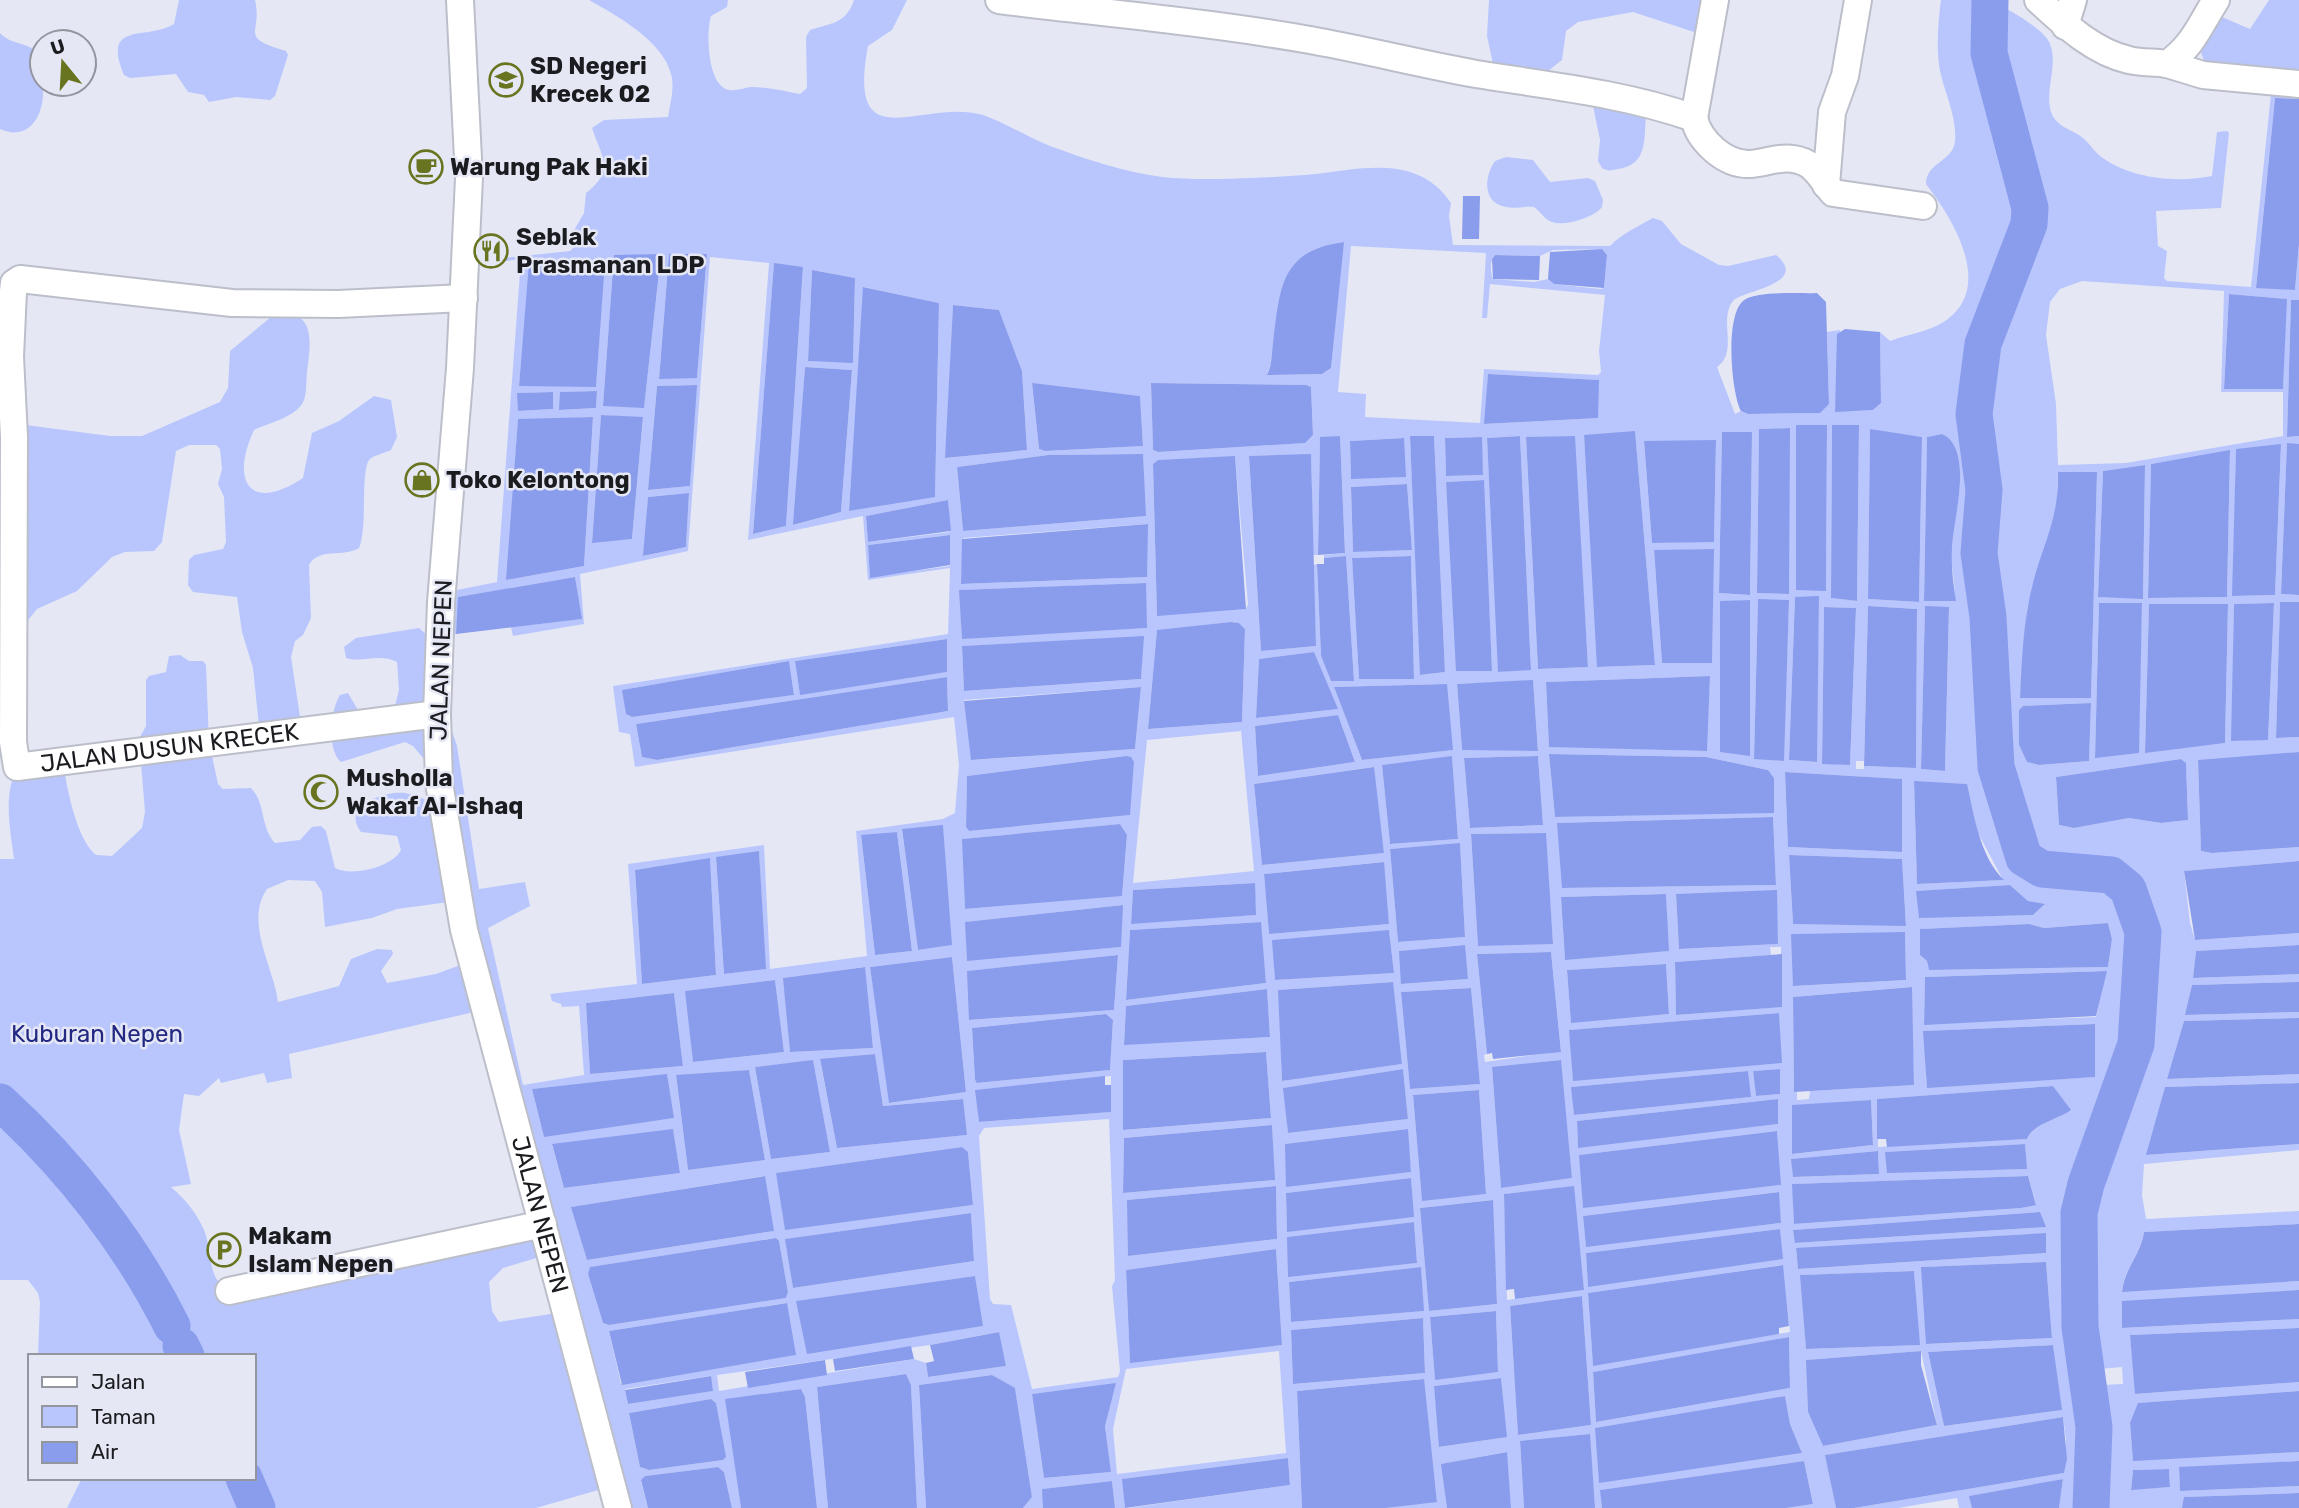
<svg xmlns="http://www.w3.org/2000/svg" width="2299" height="1508" font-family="Rubik,sans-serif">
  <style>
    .green { fill: #b8c6fd; fill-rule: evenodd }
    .water { fill: #8a9cec }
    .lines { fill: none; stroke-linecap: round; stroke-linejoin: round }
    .river { stroke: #8a9cec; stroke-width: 37 }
    .minor-casing { stroke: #bcbfca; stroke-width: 30 }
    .minor { stroke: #fff; stroke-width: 26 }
    .labels { text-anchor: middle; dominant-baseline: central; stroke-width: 5; stroke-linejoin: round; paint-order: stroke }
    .poi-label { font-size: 24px; font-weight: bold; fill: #1b1c20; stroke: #e5e8f4; text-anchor: start }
    .street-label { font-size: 24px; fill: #1b1c20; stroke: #e5e8f4 }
    .park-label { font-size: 24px; fill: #232882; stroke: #e5e8f4 }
  </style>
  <rect width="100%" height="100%" fill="#e5e8f4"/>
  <g class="green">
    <path d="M179,0H255C263,34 237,37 286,51L288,55L275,96L270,100L236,97L209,102L204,95L188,92L176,74L130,78L124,75C101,20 147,41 174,24Z"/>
    <path d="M589,0H728L727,7L711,16C706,32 707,86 729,90C736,91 744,88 751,87C767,87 784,91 800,94L807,88L806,37L810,30C831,23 846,24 854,0H907L892,30L868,46C846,163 922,97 983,115C1006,123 1027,137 1050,146C1085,159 1125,172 1162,177C1191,180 1223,179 1252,178C1274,177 1295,176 1316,174C1364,168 1419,155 1451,203L1449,216L1453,245L1610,246C1621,234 1639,226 1653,218L1662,221L1681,244L1719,265L1728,266L1776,255C1811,284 1741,291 1733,301C1718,320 1739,352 1717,367L1735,414L1741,411L1748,414L1819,413L1829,404L1827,332L1840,330L1835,411L1873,410L1881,403L1880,332L1890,341C1908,334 1929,332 1945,321C1995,287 1953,219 1926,184C1926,162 1953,162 1955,141C1957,117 1945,94 1940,71C1936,50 1938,22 1941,0C1955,0 1971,0 1984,0C1999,2 2045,29 2050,44C2058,64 2046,88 2050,108C2054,128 2072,128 2084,139C2091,145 2095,153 2103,158C2132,179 2178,183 2212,176L2217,132L2227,131L2229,133L2221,208L2156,211L2158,246L2167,251L2164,278L2167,281L2251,287L2271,94L2233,93L2234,79L2184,71L2205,63L2200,50L2222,17L2250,29L2269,0H2299V99L2275,98L2256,287L2295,290L2299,244V300H2291L2287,437L2299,436V444H2287L2281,594L2299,595V602L2280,603L2276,738L2299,737V752L2198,761L2201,851L2212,853L2299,847V861L2184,871L2190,923L2195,940L2299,933V945L2196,951L2193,978L2299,974V982L2192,985L2186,1015L2299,1012V1018L2184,1021L2167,1079L2299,1074V1083L2165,1087L2147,1155L2299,1144V1150L2144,1164L2142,1195L2146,1219L2299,1211V1224L2144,1232C2141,1253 2124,1269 2122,1291L2299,1281V1290L2122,1302L2123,1328L2299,1319V1328L2130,1335L2136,1394L2299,1382V1391L2139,1403L2130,1424L2133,1460L2299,1452V1461L2179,1468L2180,1491L2299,1486V1493L2185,1497L2182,1508H2059L2063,1479L1970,1496L1972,1508H1959L1957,1498L1898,1508H1854L2064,1473L2066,1439L2063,1417L1826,1455L1836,1508H1786L1813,1504L1804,1461L1601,1490L1602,1508H1595L1589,1434L1520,1442L1524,1508H1511L1506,1452L1442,1464L1447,1508H1386L1437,1501L1423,1379L1297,1391L1302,1508H1128L1290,1485L1288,1458L1123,1479L1125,1508H1115L1112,1481L1043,1489V1508H1023L1032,1497L1015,1389L992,1375L919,1385L926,1508H917L911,1385L906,1374L817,1387L828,1508H817L805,1397L801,1389L726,1400L741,1508H732L724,1472L718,1467L645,1476L641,1481L648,1508H618L612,1486L536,1508H67L82,1478H254V1356H38L40,1302L38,1293L28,1280H0V859H14C10,827 3,797 17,767L63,760C66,785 76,839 96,855L112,856L142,828L145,812L139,739L146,726V680L149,676L166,672L169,656L180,655L189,661H203L206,665L209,742L218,784L223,789L251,788C266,803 260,827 275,843L300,840L312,827L321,826L326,831L335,868C351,877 393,867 401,850L397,836L361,832C340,806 385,790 405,793C416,795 427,800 436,805L440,815L453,894L449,902L397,909L372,918L325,927L322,892L315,881L288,880L267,889C244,922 274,968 278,1002L339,986L351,959L377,949L392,950L393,954L381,971L387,983L436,974L466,963C472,975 478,1000 470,1013L289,1054L292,1078L267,1083L264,1073L221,1083L219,1078L199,1096L184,1094L179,1130L191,1184L171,1187C186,1200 196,1212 204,1230C214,1255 205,1292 242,1290L543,1224L464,930L439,783L437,714L441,602L466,262L570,251L575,246L570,237L584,213L586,193C616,170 601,156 592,128L604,120L668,117C670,104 675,88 671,74C663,41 616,15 589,0ZM1343,242L1331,368L1322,374L1267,375C1289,318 1259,253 1343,242ZM1351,246L1486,253L1482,318H1487L1490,284L1605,295L1599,351L1601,372L1598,375L1484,369L1480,423L1365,417L1366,394L1338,392ZM1602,249L1607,255L1604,288L1600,289L1554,284L1548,279L1534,282L1493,279C1490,273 1490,258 1495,255L1540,256L1553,250ZM661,254L644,407L603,406L614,256ZM669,254L707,255L697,378H659ZM710,257L769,263L748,540L863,516L868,580L950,568L948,634L613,686L619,732L630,734L635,767L954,717L959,765L955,813L943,819L856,831L867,956L770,969L764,845L628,864L637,984L550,994L552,1001L561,1004L562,1007L579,1006L584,1075L523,1085L488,928L530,906L525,882L479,889L457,746L452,731L448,637L456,634L459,597L575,577L581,619L511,627L513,636L584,624L580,574L688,551ZM521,259L497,582L457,590L474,265ZM604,261L596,386H519L530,263ZM774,264L803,267L786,526L753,534ZM812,270L855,278L853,362L808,361ZM2082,281L2224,291L2221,392H2283V436L2126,463L2058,465L2056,404L2046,335L2050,302L2060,289ZM864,287L939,303L935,496L849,511ZM2229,294L2286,299L2283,389L2224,388ZM953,305L999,310L1022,371L1027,450L946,458ZM805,367L852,370L841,512L794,525ZM1488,374L1598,380V418L1485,424ZM1151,383L1306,385L1311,387L1313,435L1304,443L1158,452L1153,450ZM1032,384L1140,396L1143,446L1045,451L1039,449ZM696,385L690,486L648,490L657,386ZM597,391L596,408L560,410L561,392ZM553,392V409L518,411V393ZM601,415L643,418L632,539L592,542ZM593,417L584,566L507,580L518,420ZM1796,425H1827L1826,590H1796ZM1832,425L1859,426L1857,601L1831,598ZM1789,428V594L1757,593L1759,429ZM1870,430L1922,437L1919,602L1868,599ZM1635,432L1655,665L1598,667L1584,436ZM1752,432L1750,595L1719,593L1722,433ZM1942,434C1975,450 1953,520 1951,547C1951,566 1955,584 1955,601L1924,600L1927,437ZM1340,436L1345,553L1324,555V558L1346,556L1354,681H1331L1321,656L1317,564L1313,565L1316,646L1261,651L1249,456L1311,455L1313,555H1318L1320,438ZM1434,436L1445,672L1421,675L1410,437ZM1520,436L1531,669L1499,672L1487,438ZM1574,436L1588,667L1538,669L1526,438ZM1481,437L1483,475L1446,476L1445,438ZM1403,438L1405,477L1351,478L1350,441ZM1716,441L1714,541L1652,543L1644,442ZM2281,445L2275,595L2233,596L2236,450ZM2230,451L2227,597L2148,598L2151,464ZM1143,454L1145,516L963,531L957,467L1048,455ZM1235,457L1248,604L1246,609L1157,615L1153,464L1158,460ZM2145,465L2143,598L2098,597L2103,471ZM2058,472H2097L2091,697L2020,698L2027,610L2034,581L2052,533L2057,508ZM1483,480L1492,671H1457L1446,482ZM1407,484L1412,550L1353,552L1351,487ZM689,493L686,547L644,556L648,497ZM948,500L950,532L868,542L866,516ZM1147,524V577L961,584L963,538ZM949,535L950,566L870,577L868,545ZM1713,549L1712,662L1662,663L1654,551ZM1411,556L1414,679H1359L1352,558ZM1146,583V628L962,638L960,590ZM1795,597H1819L1816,762L1789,760ZM1750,600V755H1749L1720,751V602ZM1758,600L1789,601L1783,761L1754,758ZM2099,603H2142L2138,753L2095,757ZM2274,603L2268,739L2232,741L2234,604ZM2149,605H2228L2225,743L2145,752ZM1868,606L1917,609L1916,768L1864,766V769H1856V761H1864ZM1824,607L1856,608L1850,765L1822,763ZM1925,607L1949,608L1945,771L1921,769ZM1231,622L1239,623L1245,629L1242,722L1148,729L1157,631ZM1143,637L1141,679L964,691L962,646ZM947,639V672L800,694L795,661ZM1314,652L1337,709L1256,718L1259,659ZM789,661L794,695L632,717L626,714L623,690ZM1710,676L1706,751L1549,746L1546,682ZM947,677L948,711L657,760L642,757L636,724ZM1533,681L1538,750H1462L1457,684ZM1446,684L1452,750L1362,760L1334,687ZM1141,687L1135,749L972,760L964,700ZM2091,703L2089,761L2039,765L2027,762L2019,745V710L2023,706ZM1338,715L1355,762L1258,776L1255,726ZM1241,731L1254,871L1133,883L1147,740ZM1549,754L1706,757L1768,770L1774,778V812L1555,817ZM1126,756L1134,762L1129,815L969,831L966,827L967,776ZM1538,756L1543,825L1470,828L1464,758ZM1452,757L1458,839L1390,844L1382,765ZM2181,759L2186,763L2188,820L2161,823L2129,818L2074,828L2059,825L2056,777ZM1373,767L1384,853L1262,865L1254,784ZM1785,772L1901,779L1902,852L1788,847ZM1914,782L1966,784L1978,833L2003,880L1917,884ZM1773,817L1776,885L1563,888L1558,823ZM1120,824L1127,836L1122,895L965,909L963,839ZM943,826L951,945L918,950L902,830ZM897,832L912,951L875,955L861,836ZM1545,833L1553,943L1478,945L1471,834ZM1460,844L1465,937L1398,942L1390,849ZM759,851L765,969L724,974L716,858ZM1789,855L1902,859L1906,925L1793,924ZM710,859L716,975L642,984L635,870ZM1383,862L1389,924L1269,934L1264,874ZM1254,883L1256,915L1131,923L1133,890ZM2010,885L2028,901L2044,905L2033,915L1919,917L1917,891ZM1776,891L1778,944L1679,949L1676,895ZM1666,894L1668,951L1565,959L1561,897ZM1122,905L1120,947L967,960L966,922ZM1260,922L1266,983L1126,1000L1130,930ZM2108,923L2112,939L2108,967L1929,970L1927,961L1920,955L1921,929L2029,924L2044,928ZM1389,931L1394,973L1275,980L1273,940ZM1905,933L1906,980L1794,986L1792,934ZM1464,945L1468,979L1402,984L1400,951ZM1770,947H1781V1007L1676,1015L1675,962L1771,955ZM1551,952L1561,1051L1485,1062L1484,1055L1487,1054L1477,954ZM1118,955L1114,1010L970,1020L968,971ZM952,957L966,1092L890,1103L870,967ZM1666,964L1669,1014L1571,1022L1567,970ZM864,967L873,1048L790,1052L784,978ZM2106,971L2096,1017L1924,1024L1925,977ZM775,980L784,1052L693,1062L686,991ZM1392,982L1402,1064L1282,1081L1279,990ZM1911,987L1914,1085L1810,1091L1809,1099L1797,1100V1092H1794L1793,997ZM1471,988L1480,1084L1410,1089L1401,992ZM1267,989L1270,1037L1124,1044L1126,1006ZM674,993L683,1066L590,1074L586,1003ZM1779,1013L1781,1063L1573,1080L1570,1030ZM1106,1014L1113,1020L1110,1070L978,1083L975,1080L972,1028ZM2094,1024L2095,1077L1927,1087L1924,1031ZM1266,1052L1271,1118L1124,1130L1123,1060ZM875,1054L883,1106L962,1099L967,1135L837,1148L820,1060ZM1560,1060L1572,1178L1501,1188L1492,1068ZM813,1061L830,1152L771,1159L755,1067ZM1403,1069L1408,1119L1288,1133L1284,1088ZM1779,1069L1780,1094L1756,1096L1753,1071ZM749,1070L765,1160L688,1170L676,1076ZM1748,1071L1750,1097L1574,1115L1572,1087ZM667,1075L673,1118L544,1136L532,1089ZM1111,1076V1112L979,1122L976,1090ZM2053,1086L2070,1110C2056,1120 2035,1123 2027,1139L1878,1147V1099ZM1479,1090L1486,1194L1422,1200L1413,1095ZM1778,1099V1124L1578,1147L1577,1121ZM1871,1100L1873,1145L1793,1154L1792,1106ZM1109,1119L1115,1280L1112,1286L1120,1371L1118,1377L1032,1389L1011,1305L993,1304L990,1299L979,1136L984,1128ZM1272,1125L1274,1180L1123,1193L1124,1138ZM1407,1129L1411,1172L1286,1186V1144ZM673,1130L680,1173L564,1188L552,1145ZM1777,1131L1780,1185L1583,1207L1580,1155ZM2025,1144L2026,1169L1887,1172L1886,1152ZM962,1147L968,1152L973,1205L785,1229L777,1173ZM1878,1151L1879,1174L1793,1177L1792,1159ZM764,1176L773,1231L587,1260L572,1207ZM2028,1176L2036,1204L2021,1208L1794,1224L1793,1184ZM1411,1178L1413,1217L1287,1231L1286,1193ZM1276,1186L1277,1239L1128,1256V1200ZM1573,1187L1584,1290L1507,1300L1504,1194ZM1778,1192L1781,1223L1586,1246L1583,1216ZM1492,1200L1497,1304L1429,1311L1420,1208ZM2040,1212L2045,1227L1796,1243L1793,1230ZM971,1213L974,1261L793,1288L786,1239ZM1414,1222L1417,1263L1288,1276V1237ZM1780,1229L1782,1259L1588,1286L1586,1253ZM2046,1233V1253L1798,1269L1796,1249ZM775,1238L779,1241L788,1292L786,1298L609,1325L603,1323L588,1274L591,1267ZM1276,1249L1282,1345L1130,1362L1126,1270ZM543,1256L557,1313L499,1322L492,1311L489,1282L503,1268ZM2046,1262L2052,1338L1927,1344L1922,1267ZM1782,1265L1790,1332L1593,1365L1588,1293ZM1421,1267L1423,1311L1291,1322L1289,1282ZM1914,1271L1919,1345L1806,1349L1801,1275ZM975,1276L982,1326L807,1353L797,1301ZM1582,1296L1591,1425L1518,1435L1510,1306ZM786,1303L795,1355L621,1384L609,1331ZM1496,1311L1498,1372L1435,1379L1430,1317ZM1423,1318L1425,1373L1293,1384L1291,1330ZM998,1332L1006,1366L928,1377L926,1363L914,1359L719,1391L717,1375L930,1345ZM1789,1337L1790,1388L1596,1422L1593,1372ZM2053,1345L2061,1410L1944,1426L1928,1352ZM1279,1351L1286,1453L1117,1474L1113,1429L1126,1369ZM1921,1351L1937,1425L1823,1446L1808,1412L1807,1360ZM2122,1367L2123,1384L2101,1385L2100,1369ZM710,1376L712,1391L628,1404L625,1389ZM1501,1378L1506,1437L1440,1447L1434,1386ZM1115,1384L1105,1426L1111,1472L1044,1478L1032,1394ZM1785,1396L1790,1424L1802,1453L1599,1482L1596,1428ZM711,1399L716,1403L723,1460L649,1470L640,1467L629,1413ZM2169,1469L2170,1487L2131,1489L2133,1470Z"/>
    <path d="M1489,0H1709L1700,34L1633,12L1578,22L1566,31L1562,60L1548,71L1493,64L1487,36Z"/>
    <path d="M0,33C10,45 30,42 38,54C44,63 40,73 42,82C47,106 34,144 0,129Z"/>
    <path d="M1592,101L1646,114C1644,139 1648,165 1618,169C1611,170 1609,172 1602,168L1598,161L1600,140Z"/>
    <path d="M1506,157L1533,160L1550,182L1588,178L1595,181L1603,200L1602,207C1595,217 1564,227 1552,222C1545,220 1540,211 1534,207C1526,206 1514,209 1506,207C1482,203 1484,177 1495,161Z"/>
    <path d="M282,312C317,314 310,346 307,372C306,381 307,397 302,404C293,418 268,423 254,430C230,482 250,513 303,478L312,433L339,421L374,396L391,400L397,437L391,450C385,453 375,455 370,459C360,468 368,527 359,548C343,558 319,547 309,565L311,618L303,635L295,641L291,657L302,730L260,736L253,668L242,632L237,597L193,592L188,585L189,560L194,555L223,549L226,542L224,497L218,484L222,469L220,449L216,445H189L176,451L162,542L154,551L125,552L112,557L77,591L37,609L20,630L0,612V380L18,424L110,436H142L220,402L228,388L230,351L271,317Z"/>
    <path d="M419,628L429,637V759H424L413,746L405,742L341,762C327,750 330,711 340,695L348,693L358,710L391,722L399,690L397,662C379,653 363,663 346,658L344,647L356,638Z"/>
  </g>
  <g class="water">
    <path d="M2275,98L2299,99V244L2295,290L2256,288Z"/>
    <path d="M1463,196H1480L1479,239H1462Z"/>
    <path d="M1344,242L1331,368L1322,374L1267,375C1272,365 1272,353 1273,343C1280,288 1280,250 1344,242Z"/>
    <path d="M1602,249L1607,255L1604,288L1554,284L1548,279L1550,252Z"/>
    <path d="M661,254L644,408L603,406L614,255Z"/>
    <path d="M669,254H707L697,378L659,379Z"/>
    <path d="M1495,255L1540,256L1539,280L1493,279L1492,259Z"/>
    <path d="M605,261L596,387L519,386L529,263Z"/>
    <path d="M774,263L803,267L786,526L753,534Z"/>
    <path d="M812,270L855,278L853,363L808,361Z"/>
    <path d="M863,287L939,303L935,497L849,511Z"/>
    <path d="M1817,293L1826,302L1829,404L1820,413L1748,414L1741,411C1731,392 1725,316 1743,301C1755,290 1800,294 1817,293Z"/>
    <path d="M2229,294L2287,299L2283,389H2224Z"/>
    <path d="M2291,300H2299V436L2287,437Z"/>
    <path d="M953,305L999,310L1022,371L1027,450L945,458Z"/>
    <path d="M1845,329L1880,332L1881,403L1873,410L1835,412L1837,334Z"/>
    <path d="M805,367L852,370L841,512L793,525Z"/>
    <path d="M1488,374L1599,380L1598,418L1484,424Z"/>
    <path d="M1032,383L1140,396L1143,446L1045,451L1039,449Z"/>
    <path d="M1151,383L1306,385L1311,387L1313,435L1305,443L1158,452L1153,450Z"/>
    <path d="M697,385L690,486L648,490L657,386Z"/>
    <path d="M597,391L596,408L559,410L560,392Z"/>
    <path d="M553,392V409L518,411L517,393Z"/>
    <path d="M601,415L643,417L632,539L592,543Z"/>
    <path d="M593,417L584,566L506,580L518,419Z"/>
    <path d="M1796,425H1827L1826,591L1796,590Z"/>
    <path d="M1832,425H1859L1857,601L1831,598Z"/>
    <path d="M1790,428L1789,594L1757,593L1759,429Z"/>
    <path d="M1870,429L1922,437L1919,602L1868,599Z"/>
    <path d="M1635,431L1655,665L1597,667L1584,435Z"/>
    <path d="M1722,432H1752L1750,595L1719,593Z"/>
    <path d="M1942,434C1975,449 1953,520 1952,547C1951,566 1953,583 1956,601H1924L1927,437Z"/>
    <path d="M1340,436L1345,553L1318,555L1320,437Z"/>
    <path d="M1410,436H1434L1445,672L1420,675Z"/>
    <path d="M1520,436L1531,670L1498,672L1487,438Z"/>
    <path d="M1575,436L1588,667L1538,669L1526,437Z"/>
    <path d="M1482,437L1483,475L1446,476L1445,438Z"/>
    <path d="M1404,438L1406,477L1351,479L1350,441Z"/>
    <path d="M1716,440L1714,542L1652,543L1644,441Z"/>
    <path d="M2287,443L2299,444V595L2281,594Z"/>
    <path d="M2281,444L2275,595L2232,596L2236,449Z"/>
    <path d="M2230,450L2227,597L2148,598L2151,464Z"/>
    <path d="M1143,454L1146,516L963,531L957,467L1048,455Z"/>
    <path d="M1311,454L1316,646L1261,651L1249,456Z"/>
    <path d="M1235,456L1246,609L1157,616L1153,464L1158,460Z"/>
    <path d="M2145,465L2143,599L2098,597L2103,471Z"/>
    <path d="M2058,472H2097L2091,698H2020C2022,659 2023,621 2033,583C2044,541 2059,519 2058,472Z"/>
    <path d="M1484,480L1492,671H1456L1446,482Z"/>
    <path d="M1407,484L1412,550L1353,552L1351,487Z"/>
    <path d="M689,493L686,547L643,556L648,497Z"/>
    <path d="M948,500L951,531L868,542L866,516Z"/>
    <path d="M1148,524L1147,577L961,584L962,539Z"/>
    <path d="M950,535V565L870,578L868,545Z"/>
    <path d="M1714,549L1712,663H1662L1654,550Z"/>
    <path d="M1346,556L1354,681H1331L1321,656L1317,564H1324V558Z"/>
    <path d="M1411,556L1414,679H1359L1352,558Z"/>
    <path d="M575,577L582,619L456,634L458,597Z"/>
    <path d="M1146,583L1147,628L962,639L959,590Z"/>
    <path d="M1819,596L1817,762L1789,760L1795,597Z"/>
    <path d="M1758,599L1789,600L1784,761L1754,759Z"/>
    <path d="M1750,600V756L1720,752V601Z"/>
    <path d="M2280,602H2299V737L2276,738Z"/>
    <path d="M2099,603H2142L2139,753L2095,758Z"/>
    <path d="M2274,603L2268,740L2231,741L2234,604Z"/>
    <path d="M2149,604H2228L2225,743L2145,753Z"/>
    <path d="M1868,606L1917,609L1916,768L1864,766Z"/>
    <path d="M1925,606L1949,607L1945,771L1921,769Z"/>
    <path d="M1824,607L1856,608L1850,765L1822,764Z"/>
    <path d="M1231,622L1239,623L1245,629L1242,722L1148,729L1157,630Z"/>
    <path d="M1144,636L1141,679L964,691L962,646Z"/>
    <path d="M947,639V672L800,695L795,661Z"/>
    <path d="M1314,652L1338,709L1256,718L1259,659Z"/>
    <path d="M789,661L794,695L632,717L626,714L622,690Z"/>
    <path d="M1710,676L1707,751L1549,747L1546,682Z"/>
    <path d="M947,677L948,711L657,760L642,757L636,724Z"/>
    <path d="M1533,680L1538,751L1462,750L1457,684Z"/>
    <path d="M1447,684L1453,750L1362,760L1334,687Z"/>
    <path d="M1141,687L1135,749L971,760L964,701Z"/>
    <path d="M2091,703L2089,761L2039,765L2027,762L2019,745V710L2023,706Z"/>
    <path d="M1338,715L1355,762L1258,776L1255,726Z"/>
    <path d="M2299,752V847L2212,853L2201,851L2198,760Z"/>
    <path d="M1549,754L1706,757L1768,770L1774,778V813L1555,817Z"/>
    <path d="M1126,756L1131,757L1134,762L1130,815L969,831L966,827L967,776Z"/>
    <path d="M1452,756L1458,839L1390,844L1382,765Z"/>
    <path d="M1538,756L1543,825L1470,828L1464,758Z"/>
    <path d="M2181,759L2186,763L2188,820L2161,823L2129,818L2074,828L2059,825L2056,777Z"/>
    <path d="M1374,767L1384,853L1262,865L1254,784Z"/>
    <path d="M1785,772L1902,779V852L1788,847Z"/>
    <path d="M1914,781L1967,784C1974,815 1980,857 2004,880L1917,884Z"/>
    <path d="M1773,817L1776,885L1562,888L1557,823Z"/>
    <path d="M1120,824L1127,835L1122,896L965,909L962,839Z"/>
    <path d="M943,825L952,945L918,950L902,829Z"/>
    <path d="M897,832L912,951L875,955L861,835Z"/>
    <path d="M1546,833L1553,944L1478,946L1471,834Z"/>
    <path d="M1460,843L1465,937L1398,942L1390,849Z"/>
    <path d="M759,851L766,969L724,974L716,857Z"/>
    <path d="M1789,855L1902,859L1906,926L1793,924Z"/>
    <path d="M710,858L716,975L642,984L635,870Z"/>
    <path d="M2299,861V933L2195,940L2184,871Z"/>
    <path d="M1384,862L1389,924L1269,934L1264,874Z"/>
    <path d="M1255,883L1256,915L1131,924L1133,890Z"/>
    <path d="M2010,885L2028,901L2045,904L2033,915L1919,918L1916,891Z"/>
    <path d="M1777,890L1778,944L1679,949L1676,894Z"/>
    <path d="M1666,894L1669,951L1565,960L1561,897Z"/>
    <path d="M1123,905L1121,947L967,961L965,922Z"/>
    <path d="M1261,922L1266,983L1126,1000L1130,930Z"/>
    <path d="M2108,923L2112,939L2108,967L1929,970L1927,961L1920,955V929L2029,924L2044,928Z"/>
    <path d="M1389,930L1394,973L1275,980L1272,940Z"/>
    <path d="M1905,932L1906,980L1793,986L1791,934Z"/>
    <path d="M1465,945L1468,979L1401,984L1399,951Z"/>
    <path d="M2299,945V974L2193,978L2196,951Z"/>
    <path d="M1551,952L1561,1052L1493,1059L1492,1053L1487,1054L1477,954Z"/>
    <path d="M1782,954V1007L1676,1015L1675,962Z"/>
    <path d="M1118,955L1114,1010L969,1020L967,971Z"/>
    <path d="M952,957L966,1092L889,1103L870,967Z"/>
    <path d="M1666,964L1669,1014L1571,1023L1567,970Z"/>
    <path d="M865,967L873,1048L790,1052L783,978Z"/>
    <path d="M2107,971L2096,1016L1924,1025L1925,977Z"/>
    <path d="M775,980L784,1052L693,1062L685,991Z"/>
    <path d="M1393,982L1402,1064L1282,1081L1278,990Z"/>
    <path d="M2299,982V1012L2185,1015L2192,985Z"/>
    <path d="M1912,987L1914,1085L1794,1092L1793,997Z"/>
    <path d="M1471,988L1480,1084L1410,1089L1401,992Z"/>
    <path d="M1267,989L1270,1037L1124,1045L1126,1006Z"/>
    <path d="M674,993L683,1066L590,1074L586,1003Z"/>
    <path d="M1779,1013L1782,1063L1573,1081L1569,1030Z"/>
    <path d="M1106,1014L1113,1020L1110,1070L977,1083L975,1080L972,1028Z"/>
    <path d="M2299,1018V1074L2167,1079L2184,1021Z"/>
    <path d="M2095,1024V1077L1927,1088L1923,1031Z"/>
    <path d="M1266,1052L1271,1118L1123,1130V1060Z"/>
    <path d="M875,1054L883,1106L963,1099L967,1135L837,1148L820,1059Z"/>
    <path d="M813,1060L830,1152L771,1159L755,1067Z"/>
    <path d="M1561,1060L1572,1178L1501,1188L1492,1067Z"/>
    <path d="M1403,1069L1408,1119L1288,1133L1283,1088Z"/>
    <path d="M1780,1069V1094L1756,1096L1753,1071Z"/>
    <path d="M749,1070L765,1160L688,1170L676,1075Z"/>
    <path d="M1748,1071L1751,1097L1574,1115L1571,1087Z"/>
    <path d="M667,1074L674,1118L544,1137L532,1089Z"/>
    <path d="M1105,1076V1085H1111V1112L979,1122L975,1090Z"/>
    <path d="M2299,1083V1144L2146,1155L2165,1087Z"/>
    <path d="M2053,1086L2071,1110C2057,1120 2034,1123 2027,1139L1887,1147L1886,1139H1877V1099Z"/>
    <path d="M1479,1090L1486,1194L1422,1201L1413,1095Z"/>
    <path d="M1778,1099V1124L1578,1148L1577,1121Z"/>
    <path d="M1871,1100L1873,1145L1792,1154V1105Z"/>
    <path d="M1272,1125L1275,1180L1123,1193L1124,1138Z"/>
    <path d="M673,1129L680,1173L564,1188L552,1144Z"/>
    <path d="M1408,1129L1411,1172L1286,1187L1285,1144Z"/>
    <path d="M1777,1131L1781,1185L1583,1208L1579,1155Z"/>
    <path d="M2025,1144L2027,1169L1887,1173L1885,1152Z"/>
    <path d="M962,1147L968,1152L973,1205L785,1230L776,1173Z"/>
    <path d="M1878,1151L1879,1174L1793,1177L1791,1159Z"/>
    <path d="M765,1176L774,1231L587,1260L571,1207Z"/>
    <path d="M2028,1176L2036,1205L2021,1208L1794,1224L1792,1184Z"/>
    <path d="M1411,1178L1414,1217L1287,1232L1286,1193Z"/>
    <path d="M1276,1186L1277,1239L1128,1256L1127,1200Z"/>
    <path d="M1574,1186L1584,1290L1515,1299L1514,1289L1506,1290L1504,1194Z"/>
    <path d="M1779,1192L1781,1223L1586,1247L1583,1216Z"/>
    <path d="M1493,1200L1497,1304L1429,1311L1420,1208Z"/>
    <path d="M2040,1212L2046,1227L1795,1243L1793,1230Z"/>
    <path d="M971,1213L974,1261L793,1288L785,1239Z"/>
    <path d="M1414,1222L1417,1263L1288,1277L1287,1237Z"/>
    <path d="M2299,1224V1281L2122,1292C2124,1269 2141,1254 2144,1232Z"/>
    <path d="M1780,1229L1783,1259L1588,1287L1586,1253Z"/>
    <path d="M2046,1233V1253L1798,1269L1796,1248Z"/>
    <path d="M776,1238L779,1241L788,1292L786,1298L609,1325L603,1323L588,1274L590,1267Z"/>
    <path d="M1276,1249L1282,1345L1130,1363L1126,1270Z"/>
    <path d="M2046,1262L2052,1338L1926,1344L1921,1267Z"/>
    <path d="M1783,1265L1789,1326L1779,1328V1334L1593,1366L1588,1293Z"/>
    <path d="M1421,1267L1424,1311L1291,1322L1289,1282Z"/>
    <path d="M1914,1271L1920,1345L1806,1349L1800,1275Z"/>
    <path d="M975,1276L983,1326L807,1354L796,1301Z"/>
    <path d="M2299,1290V1319L2122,1328V1301Z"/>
    <path d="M1582,1296L1591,1425L1518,1435L1510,1306Z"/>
    <path d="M787,1303L796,1355L622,1385L609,1331Z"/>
    <path d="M1496,1311L1498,1372L1435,1380L1430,1317Z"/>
    <path d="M1423,1318L1425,1373L1293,1384L1291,1330Z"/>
    <path d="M2299,1328V1382L2135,1394L2130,1335Z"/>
    <path d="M999,1332L1006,1366L928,1377L926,1363L934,1361L930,1345Z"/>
    <path d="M1789,1337L1790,1388L1596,1422L1593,1372Z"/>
    <path d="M2053,1345L2062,1410L1944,1426L1928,1352Z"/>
    <path d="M911,1346L914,1359L835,1371L833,1359Z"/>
    <path d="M1921,1351V1365L1937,1425L1823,1446L1808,1412L1806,1360Z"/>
    <path d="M825,1360L827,1375L748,1388L745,1372Z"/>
    <path d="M906,1374L911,1385L917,1508H828L817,1387Z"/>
    <path d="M992,1375L1015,1388L1032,1497L1023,1508H926L919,1385Z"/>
    <path d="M711,1376L713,1391L628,1404L625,1390Z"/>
    <path d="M1501,1378L1507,1437L1439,1447L1434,1386Z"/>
    <path d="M1424,1379L1437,1502L1386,1508H1302L1297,1391Z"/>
    <path d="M1116,1383L1105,1426L1111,1472L1044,1478L1032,1394Z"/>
    <path d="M801,1389L805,1397L817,1508H741L725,1399Z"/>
    <path d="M2299,1391V1452L2133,1461L2130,1423L2138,1403Z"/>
    <path d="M1785,1396L1790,1424L1802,1453L1599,1483L1595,1428Z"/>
    <path d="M711,1399L716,1403L726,1457L723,1460L649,1470L640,1467L629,1413Z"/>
    <path d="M2063,1417L2067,1459L2064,1473L1854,1508H1836L1825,1455Z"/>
    <path d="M1590,1434L1595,1508H1524L1520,1441Z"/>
    <path d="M1507,1452L1511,1508H1447L1441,1464Z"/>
    <path d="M1288,1458L1290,1485L1125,1508L1122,1479Z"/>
    <path d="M1804,1461L1813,1504L1786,1508H1602L1600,1490Z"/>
    <path d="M2299,1461V1486L2180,1491L2179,1467Z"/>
    <path d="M718,1467L724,1472L732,1508H648L641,1480L645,1476Z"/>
    <path d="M2169,1469L2170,1487L2131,1490L2133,1470Z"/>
    <path d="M2063,1479L2059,1508H1972L1969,1496Z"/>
    <path d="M1112,1481L1115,1508H1043L1042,1489Z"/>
    <path d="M2299,1493V1508H2182L2184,1497Z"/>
  </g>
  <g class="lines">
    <g class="river">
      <path d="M1990,0L1989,53L2030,208L2029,224L1983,344L1974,414L1984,490L1979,553L1988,617L1996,767L2024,858L2042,869L2111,875L2128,889L2143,932L2136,1044L2086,1184L2079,1213L2080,1327L2094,1427L2091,1508"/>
      <path d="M0,1102C69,1165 130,1242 172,1326"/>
      <path d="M181,1346L186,1356"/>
      <path d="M244,1478L257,1508"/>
    </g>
    <defs>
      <g id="minor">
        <path id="s1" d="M460,0L469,178L460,368L441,602L437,714L439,783L464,930L618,1508"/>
        <path d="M999,0C1103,13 1207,22 1310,40C1366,50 1421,64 1476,74C1551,86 1622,93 1694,118C1699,141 1725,165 1750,164C1769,163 1787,152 1808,164C1819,171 1825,184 1833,193L1923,206"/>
        <path d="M2038,0C2063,23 2093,52 2129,60C2141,63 2155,62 2167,64C2193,46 2200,25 2216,0"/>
        <path d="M2065,26L2073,0"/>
        <path d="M2167,64L2203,75L2299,84"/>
        <path d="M1694,118L1715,0"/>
        <path d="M1826,185L1832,112L1845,76L1858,0"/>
        <path d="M0,355L10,357L13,291L14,283L20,279L232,303L338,304L464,298"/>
        <path id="s2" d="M10,357L14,437L13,742L17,767L437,714"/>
        <path d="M229,1291L543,1224"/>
      </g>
    </defs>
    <use href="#minor" class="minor-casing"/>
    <use href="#minor" class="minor"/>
  </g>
  <defs>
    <symbol id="school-ring" viewBox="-11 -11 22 22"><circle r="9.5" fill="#e5e8f4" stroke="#68741f" stroke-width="1.5"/><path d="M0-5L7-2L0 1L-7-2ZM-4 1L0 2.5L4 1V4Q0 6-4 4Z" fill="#68741f"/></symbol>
    <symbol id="cafe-ring" viewBox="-11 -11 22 22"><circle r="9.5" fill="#e5e8f4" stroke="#68741f" stroke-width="1.5"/><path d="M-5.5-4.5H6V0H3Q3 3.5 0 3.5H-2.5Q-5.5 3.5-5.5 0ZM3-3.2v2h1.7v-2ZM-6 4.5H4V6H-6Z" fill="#68741f"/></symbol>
    <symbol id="restaurant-ring" viewBox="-11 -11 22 22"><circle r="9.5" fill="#e5e8f4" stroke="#68741f" stroke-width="1.5"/><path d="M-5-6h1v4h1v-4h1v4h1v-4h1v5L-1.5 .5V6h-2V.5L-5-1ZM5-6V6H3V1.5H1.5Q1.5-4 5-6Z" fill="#68741f"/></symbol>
    <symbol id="shop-ring" viewBox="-11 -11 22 22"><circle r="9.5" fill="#e5e8f4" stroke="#68741f" stroke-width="1.5"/><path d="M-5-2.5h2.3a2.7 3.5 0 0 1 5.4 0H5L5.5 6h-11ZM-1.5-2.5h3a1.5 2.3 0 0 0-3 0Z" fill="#68741f"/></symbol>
    <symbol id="mosque-ring" viewBox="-11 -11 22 22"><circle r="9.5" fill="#e5e8f4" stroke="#68741f" stroke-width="1.5"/><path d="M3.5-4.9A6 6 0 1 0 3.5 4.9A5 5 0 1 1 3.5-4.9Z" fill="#68741f"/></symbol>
    <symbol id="parking-ring" viewBox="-11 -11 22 22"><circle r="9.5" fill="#e5e8f4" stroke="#68741f" stroke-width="1.5"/><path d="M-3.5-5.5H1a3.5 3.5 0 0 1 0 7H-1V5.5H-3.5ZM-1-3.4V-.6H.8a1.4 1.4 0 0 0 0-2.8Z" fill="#68741f"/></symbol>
  </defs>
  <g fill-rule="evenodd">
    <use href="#school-ring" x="487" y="61" width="38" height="38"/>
    <use href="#cafe-ring" x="407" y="148" width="38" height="38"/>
    <use href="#restaurant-ring" x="472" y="232" width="38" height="38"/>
    <use href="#shop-ring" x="403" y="461" width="38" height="38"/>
    <use href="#mosque-ring" x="302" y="773" width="38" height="38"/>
    <use href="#parking-ring" x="205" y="1231" width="38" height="38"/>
  </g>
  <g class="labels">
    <g class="poi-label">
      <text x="530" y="66">SD Negeri<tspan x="530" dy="28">Krecek 02</tspan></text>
      <text x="450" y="167">Warung Pak Haki</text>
      <text x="516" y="237">Seblak<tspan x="516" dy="28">Prasmanan LDP</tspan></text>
      <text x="446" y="480">Toko Kelontong</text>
      <text x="346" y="778">Musholla<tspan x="346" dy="28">Wakaf Al-Ishaq</tspan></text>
      <text x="248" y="1236">Makam<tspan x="248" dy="28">Islam Nepen</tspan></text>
    </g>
    <g class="street-label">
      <text transform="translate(441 660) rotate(-88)">JALAN NEPEN</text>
      <text stroke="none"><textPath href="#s2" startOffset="564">JALAN DUSUN KRECEK</textPath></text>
      <text stroke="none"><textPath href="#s1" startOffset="1228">JALAN NEPEN</textPath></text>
    </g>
    <g class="park-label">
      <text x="97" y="1034">Kuburan Nepen</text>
    </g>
  </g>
  <rect x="28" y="1354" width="228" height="126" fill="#e5e8f4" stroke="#94969f" stroke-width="2"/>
  <rect x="42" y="1377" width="35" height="10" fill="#ffffff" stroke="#94969f" stroke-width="2"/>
  <text x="91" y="1389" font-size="21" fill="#1b1c20">Jalan</text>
  <rect x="42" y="1406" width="35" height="21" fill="#b8c6fd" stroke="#94969f" stroke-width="2"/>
  <text x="91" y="1424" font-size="21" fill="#1b1c20">Taman</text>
  <rect x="42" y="1442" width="35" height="21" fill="#8a9cec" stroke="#94969f" stroke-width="2"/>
  <text x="91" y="1459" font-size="21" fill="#1b1c20">Air</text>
  <g transform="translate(63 63) rotate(342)"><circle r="33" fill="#e5e8f4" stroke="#94969f" stroke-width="2"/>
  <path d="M0-5L12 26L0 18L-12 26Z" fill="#68741f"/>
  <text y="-10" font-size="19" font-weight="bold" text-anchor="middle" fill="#1b1c20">U</text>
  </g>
</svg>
